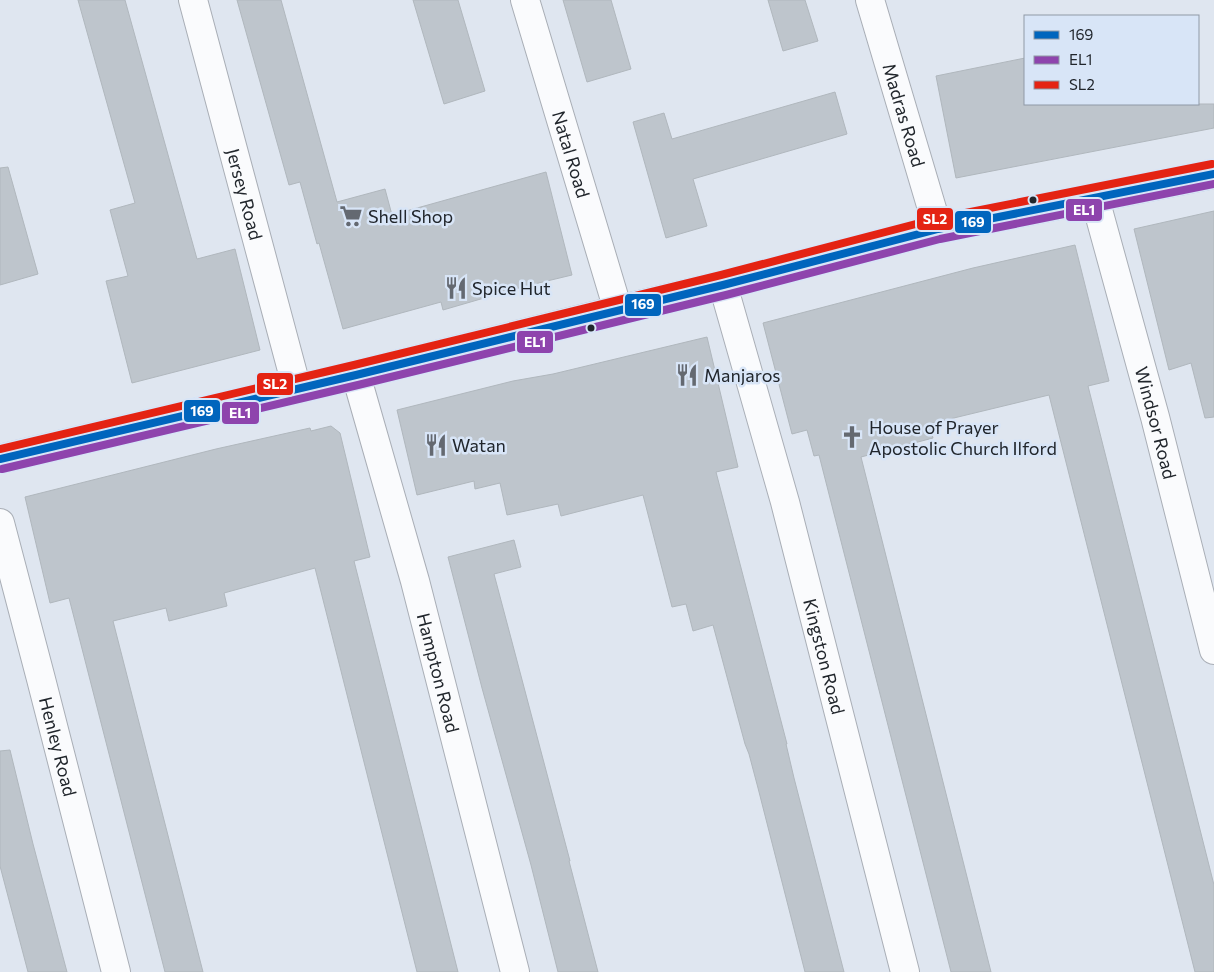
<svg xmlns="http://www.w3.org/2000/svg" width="1214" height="972" font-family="Commissioner,sans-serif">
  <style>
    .building { fill: #bec5cc; stroke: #b0b7bd }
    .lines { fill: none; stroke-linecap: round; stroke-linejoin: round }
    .minor-casing { stroke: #a9aeb6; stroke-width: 30 }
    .major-casing { stroke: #a9aeb6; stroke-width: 30 }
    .minor { stroke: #fafbfd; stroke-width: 28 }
    .major { stroke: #fafbfd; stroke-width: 28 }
    .bus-1-casing { stroke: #d8e5f7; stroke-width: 11 }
    .bus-2-casing { stroke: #d8e5f7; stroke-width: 11 }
    .bus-3-casing { stroke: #d8e5f7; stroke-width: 11 }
    .bus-1 { stroke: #0065bd; stroke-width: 8 }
    .bus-2 { stroke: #8e44ad; stroke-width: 8 }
    .bus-3 { stroke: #e42313; stroke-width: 8 }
    .bus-dot { fill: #21262c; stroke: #d8e5f7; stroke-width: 2 }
    .labels { text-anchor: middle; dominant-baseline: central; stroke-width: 5; stroke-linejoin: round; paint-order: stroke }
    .street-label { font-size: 18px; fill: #21262c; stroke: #d8e5f7 }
    .poi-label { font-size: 18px; fill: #21262c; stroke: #d8e5f7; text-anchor: start }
    .line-badge { stroke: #d8e5f7; stroke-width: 2 }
    .badge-label { font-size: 14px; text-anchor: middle; font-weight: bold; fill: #fff }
  </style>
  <rect width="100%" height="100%" fill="#dfe6f0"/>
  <g class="building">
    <path d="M78,0H125L197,259L235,249L260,350L132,383L106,281L128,276L110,210L135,203Z"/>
    <path d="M237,0H281L337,202L385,189L392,215L546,172L572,275L522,287L443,310L441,302L343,329L319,243L317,244L300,182L289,185Z"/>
    <path d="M413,0H458L485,91L444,104Z"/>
    <path d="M563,0H611L631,69L587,82Z"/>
    <path d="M768,0H805L818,41L783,51Z"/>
    <path d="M1025,58V104H1214V128L956,178L936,76Z"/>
    <path d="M835,92L847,134L693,179L707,226L666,238L633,122L664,113L672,139Z"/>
    <path d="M8,167L38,274L0,285V168Z"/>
    <path d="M1214,211V417L1205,418L1191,363L1169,370L1134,229Z"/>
    <path d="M1075,245L1109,381L1088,386L1214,885V972H1195L1049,395L929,424L933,438L861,457L991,972H951L819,455L814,456L807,430L792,434L763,323L973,268Z"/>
    <path d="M707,337L738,467L716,472L787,744H786L794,778L844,972H805L758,788L749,754L745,744L713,625L693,631L686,604L672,607L643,495L561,516L558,504L507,515L500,483L475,489L474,481L417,495L397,410L513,381L553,374Z"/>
    <path d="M331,426L340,433L370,557L354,561L458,972H417L315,568L224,593L227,606L169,621L166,608L113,621L203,972H165L69,598L50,603L25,497L216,449L310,428L311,431Z"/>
    <path d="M514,540L521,567L494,574L570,861H569L598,972H558L531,865L482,688L448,557Z"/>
    <path d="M10,750L33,844L67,972H28L0,866V751Z"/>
  </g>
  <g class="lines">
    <defs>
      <g id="minor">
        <path id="s1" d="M193,0L297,389"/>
        <path id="s2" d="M525,0L618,310"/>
        <path id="s3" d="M870,0L938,229"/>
        <path id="s4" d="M1095,199L1155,417L1214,650"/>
        <path id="s5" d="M723,285L785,502L905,972"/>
        <path id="s6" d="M356,375L415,581L515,972"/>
        <path id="s7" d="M0,523L41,679L116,972"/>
      </g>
      <path id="major" d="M0,459L356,375L618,310L723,285L938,229L1214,174"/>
    </defs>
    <use href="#minor" class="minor-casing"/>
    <use href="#major" class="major-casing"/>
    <use href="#minor" class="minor"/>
    <use href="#major" class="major"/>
    <defs>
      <path id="bus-1" d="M0,459L356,375L723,285L938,229L1214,174"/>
      <path id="bus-2" d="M2,469L358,385L726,295L940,239L1214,184"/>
      <path id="bus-3" d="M0,449L354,365L721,275L935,219L1212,164"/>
    </defs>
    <use href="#bus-1" class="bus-1-casing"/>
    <use href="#bus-2" class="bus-2-casing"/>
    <use href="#bus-3" class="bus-3-casing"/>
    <use href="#bus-1" class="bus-1"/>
    <use href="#bus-2" class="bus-2"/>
    <use href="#bus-3" class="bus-3"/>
  </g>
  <defs>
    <symbol id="supermarket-bare" viewBox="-9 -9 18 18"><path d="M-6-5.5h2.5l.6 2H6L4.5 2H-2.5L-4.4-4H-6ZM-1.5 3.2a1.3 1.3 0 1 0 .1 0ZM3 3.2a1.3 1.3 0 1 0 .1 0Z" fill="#646971" stroke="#d8e5f7" stroke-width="2.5" paint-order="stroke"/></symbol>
    <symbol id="restaurant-bare" viewBox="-9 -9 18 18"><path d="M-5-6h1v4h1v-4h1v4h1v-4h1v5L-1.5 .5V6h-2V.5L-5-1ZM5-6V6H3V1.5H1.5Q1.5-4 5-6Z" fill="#646971" stroke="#d8e5f7" stroke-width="2.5" paint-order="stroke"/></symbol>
    <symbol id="church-bare" viewBox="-9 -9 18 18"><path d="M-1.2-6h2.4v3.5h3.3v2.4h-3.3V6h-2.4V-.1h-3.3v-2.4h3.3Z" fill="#646971" stroke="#d8e5f7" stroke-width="2.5" paint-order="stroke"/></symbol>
  </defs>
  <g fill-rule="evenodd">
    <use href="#supermarket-bare" x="335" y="200" width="32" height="32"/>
    <use href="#restaurant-bare" x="440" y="272" width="32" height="32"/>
    <use href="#restaurant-bare" x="671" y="359" width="32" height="32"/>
    <use href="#church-bare" x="836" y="421" width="32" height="32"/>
    <use href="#restaurant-bare" x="420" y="429" width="32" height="32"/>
  </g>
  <g class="bus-dot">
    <circle cx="1033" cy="200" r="4.5"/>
    <circle cx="591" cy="328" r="4.5"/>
  </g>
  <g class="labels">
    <g class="street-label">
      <text stroke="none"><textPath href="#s3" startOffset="120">Madras Road</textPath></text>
      <text stroke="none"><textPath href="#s2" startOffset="161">Natal Road</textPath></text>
      <text stroke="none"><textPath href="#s1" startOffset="201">Jersey Road</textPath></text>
      <text stroke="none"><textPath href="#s4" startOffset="232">Windsor Road</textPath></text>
      <text stroke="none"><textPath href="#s5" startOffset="385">Kingston Road</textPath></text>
      <text stroke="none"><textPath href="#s6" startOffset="309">Hampton Road</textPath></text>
      <text stroke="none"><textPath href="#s7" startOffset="231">Henley Road</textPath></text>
    </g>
    <g class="poi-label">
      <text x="368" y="216">Shell Shop</text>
      <text x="472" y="288">Spice Hut</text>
      <text x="704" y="375">Manjaros</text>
      <text x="869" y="427">House of Prayer<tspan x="869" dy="21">Apostolic Church Ilford</tspan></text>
      <text x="452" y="445">Watan</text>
    </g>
  </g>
  <g class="line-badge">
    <rect x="1065" y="198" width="38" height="24" rx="5" fill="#8e44ad"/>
    <rect x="916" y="207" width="38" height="24" rx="5" fill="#e42313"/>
    <rect x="954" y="210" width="38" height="24" rx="5" fill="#0065bd"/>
    <rect x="624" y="293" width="38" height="24" rx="5" fill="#0065bd"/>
    <rect x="516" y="330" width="38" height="24" rx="5" fill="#8e44ad"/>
    <rect x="256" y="372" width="38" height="24" rx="5" fill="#e42313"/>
    <rect x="183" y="399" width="38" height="24" rx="5" fill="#0065bd"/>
    <rect x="221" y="401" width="39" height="24" rx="5" fill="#8e44ad"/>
  </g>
  <g class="badge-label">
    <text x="1084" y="215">EL1</text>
    <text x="935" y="224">SL2</text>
    <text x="973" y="227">169</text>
    <text x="643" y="309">169</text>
    <text x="535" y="347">EL1</text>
    <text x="275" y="389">SL2</text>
    <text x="202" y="416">169</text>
    <text x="240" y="418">EL1</text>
  </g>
  <rect x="1024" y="15" width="175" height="90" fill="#d8e5f7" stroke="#8f99a6"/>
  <rect x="1034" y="31" width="25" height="8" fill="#0065bd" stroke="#8f99a6"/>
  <text x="1069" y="40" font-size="15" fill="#21262c">169</text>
  <rect x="1034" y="56" width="25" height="8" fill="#8e44ad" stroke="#8f99a6"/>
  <text x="1069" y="65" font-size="15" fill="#21262c">EL1</text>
  <rect x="1034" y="81" width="25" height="8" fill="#e42313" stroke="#8f99a6"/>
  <text x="1069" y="90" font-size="15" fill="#21262c">SL2</text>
</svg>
